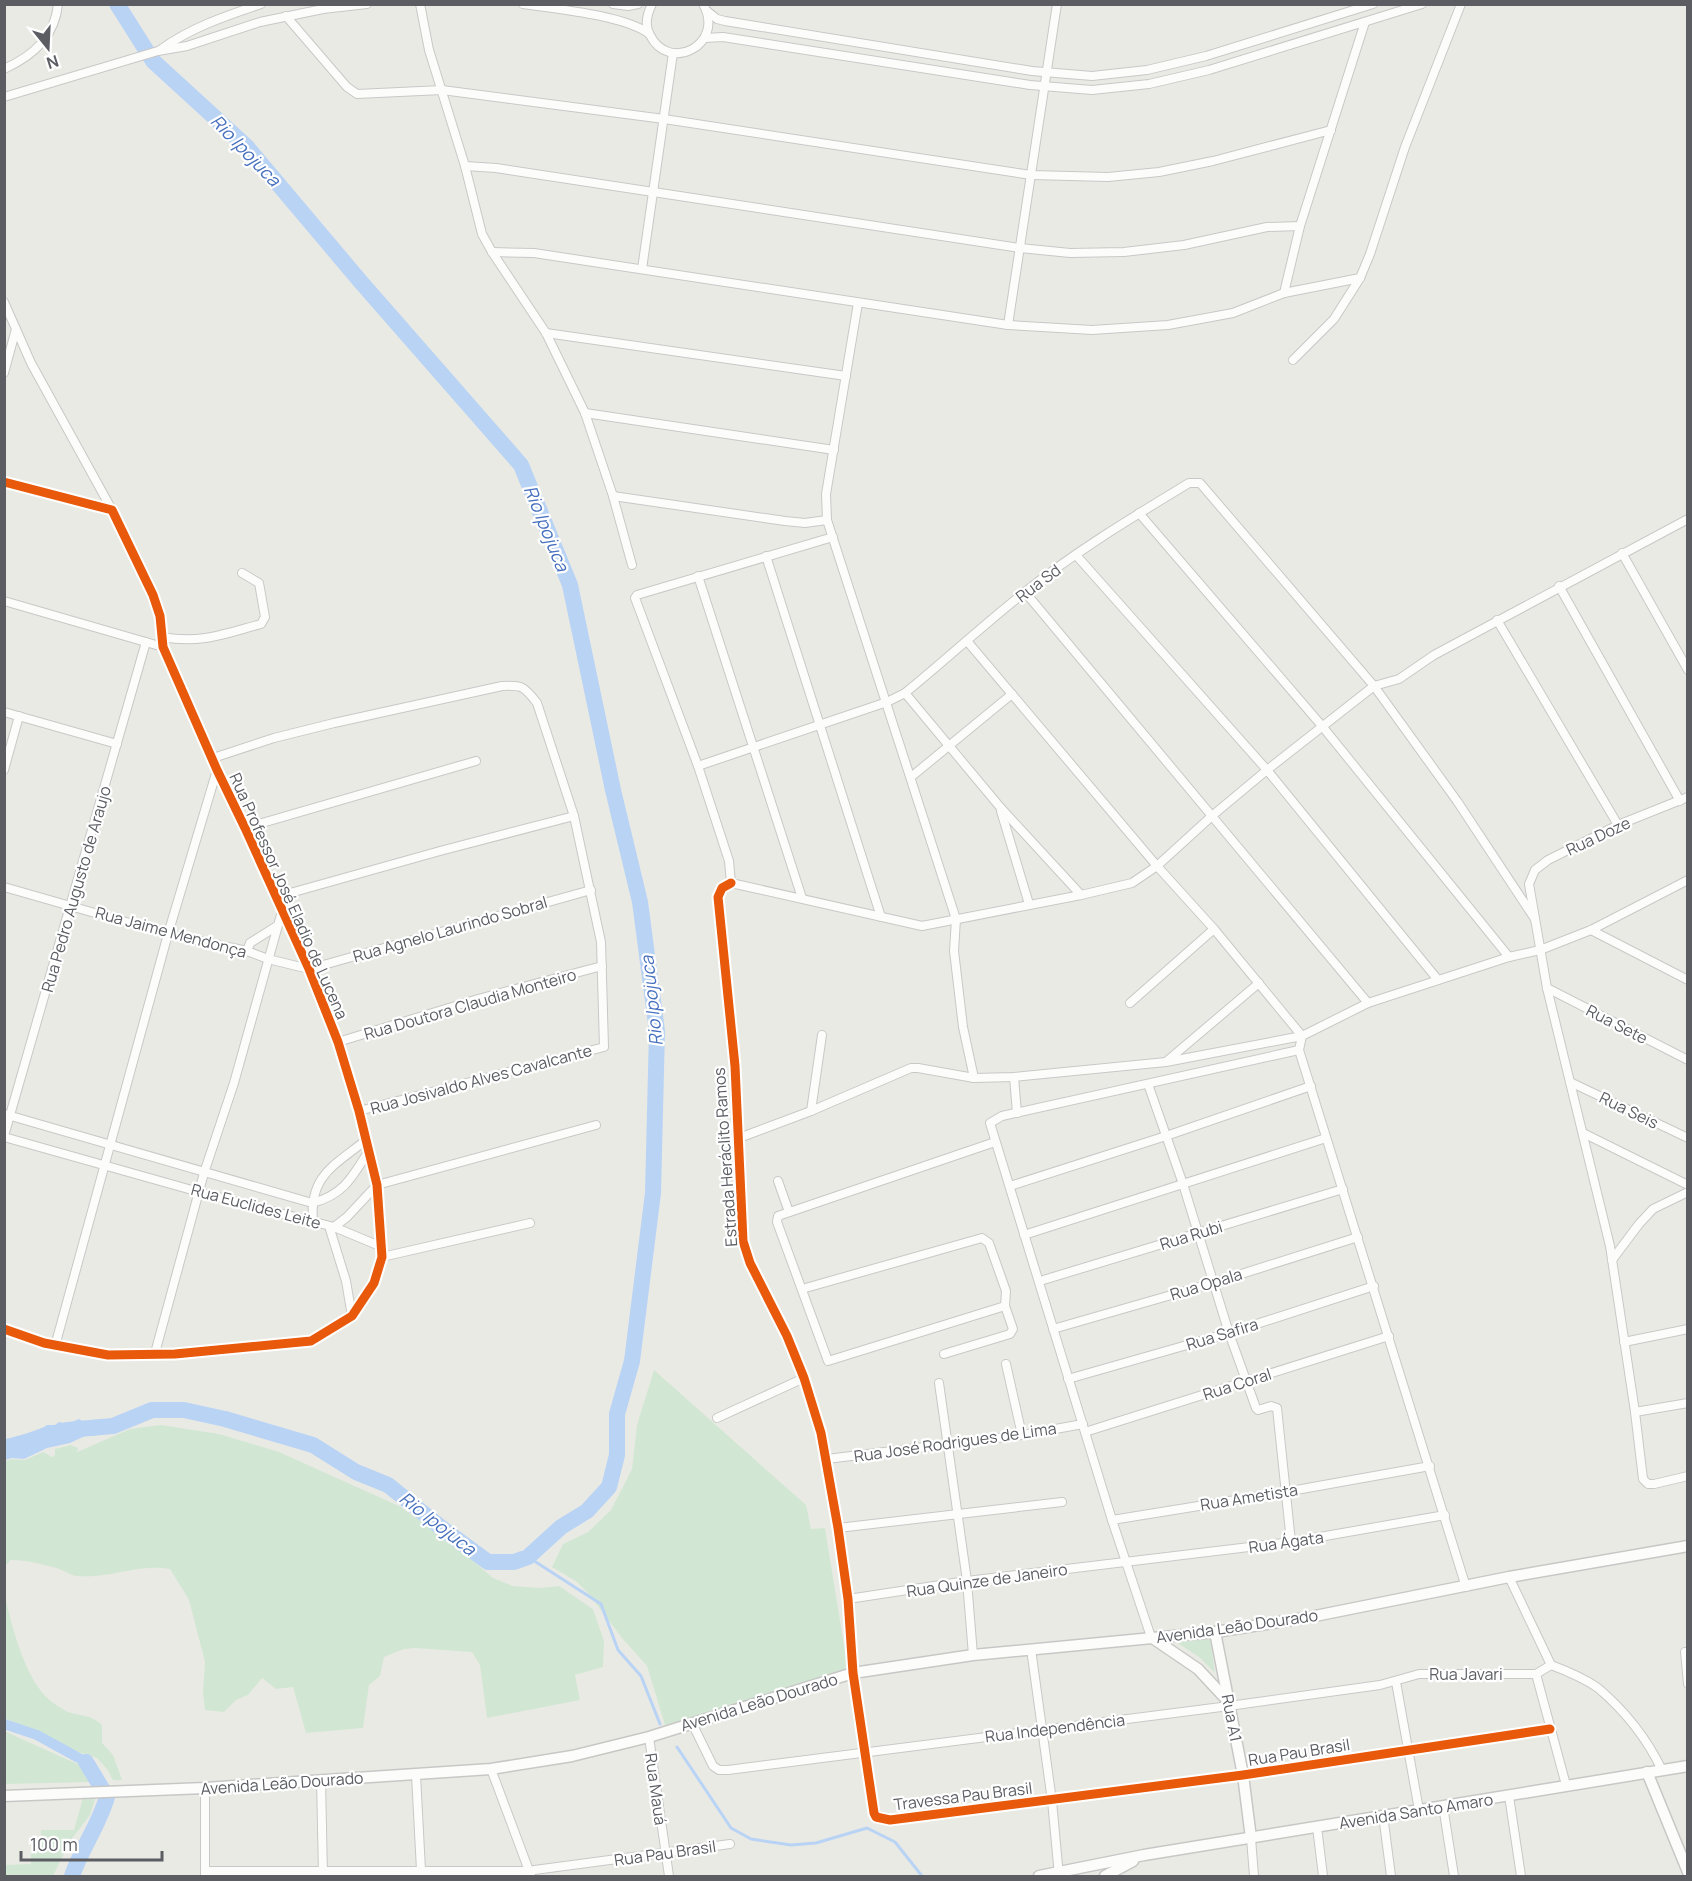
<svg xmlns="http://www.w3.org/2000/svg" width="1692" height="1881" font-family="Manrope,sans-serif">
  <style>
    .green { fill: #d2e7d3 }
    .water { fill: #b9d3f5 }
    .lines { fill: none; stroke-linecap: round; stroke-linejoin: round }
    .stream { stroke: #b9d3f5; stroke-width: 3 }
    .canal { stroke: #b9d3f5; stroke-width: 10 }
    .river { stroke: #b9d3f5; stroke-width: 16 }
    .street-casing { stroke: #c8c8c7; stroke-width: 10 }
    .secondary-casing { stroke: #c7c7c6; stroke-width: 13 }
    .street { stroke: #fcfcfb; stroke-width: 8 }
    .secondary { stroke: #fcfcfb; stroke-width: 10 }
    .cycleway-casing { stroke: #fff; stroke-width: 13 }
    .cycleway { stroke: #e8590c; stroke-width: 9 }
    .labels { text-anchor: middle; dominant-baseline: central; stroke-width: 4.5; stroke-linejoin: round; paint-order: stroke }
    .street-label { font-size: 16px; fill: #5b5d63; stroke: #fff }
    .water-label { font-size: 18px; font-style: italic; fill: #4770be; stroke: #fff }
  </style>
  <rect width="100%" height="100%" fill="#eaeae5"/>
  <g class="green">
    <path d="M654,1370L806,1505L811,1529L825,1528L848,1670L665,1725L647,1666L622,1638L588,1593L577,1582L552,1567L563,1544L588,1532L611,1510L632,1469L637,1425Z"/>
    <path d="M161,1425L219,1434L279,1452L399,1506L452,1543L493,1578L513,1586L540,1588L559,1586L593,1609L604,1641L603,1667L575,1675L580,1700L487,1718L480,1665L472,1652L415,1648L404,1649L384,1657L380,1676L369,1685L363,1728L306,1733L293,1687L276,1689L262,1678L248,1695L236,1700L224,1712L205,1710L203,1693L205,1662L189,1600L170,1569C139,1563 109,1579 78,1576C71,1576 64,1570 56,1568C41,1564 27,1560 11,1560L5,1566V1461L12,1459L25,1460L43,1452L52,1457L55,1455V1449L71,1445L78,1448L77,1452L130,1429Z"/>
    <path d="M5,1597C13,1629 26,1686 56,1705C60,1707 64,1710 68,1712C81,1716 92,1715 102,1725V1743L113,1755L122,1780H113L107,1769L97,1758L58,1745L43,1735L26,1729L5,1718Z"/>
    <path d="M1210,1639L1215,1673L1199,1657L1173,1640Z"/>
    <path d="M4,1731L82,1766L91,1782L5,1784Z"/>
    <path d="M96,1796L90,1815L70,1841L53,1876H5L4,1865L31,1864V1841H41V1830H74L83,1798Z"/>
  </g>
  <path class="water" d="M79,1419L87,1424L95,1436H85L70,1443L47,1448L24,1459L12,1458L5,1460V1439C12,1438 43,1429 47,1425H55L59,1422L68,1424Z"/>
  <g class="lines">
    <g class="stream">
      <path d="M528,1557L601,1604L618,1650L641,1676L660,1724"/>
      <path d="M677,1747L731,1828L751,1839L791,1845L816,1843L867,1828L895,1842L922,1876"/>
    </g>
    <path class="canal" d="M4,1724L37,1735L86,1762"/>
    <g class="river">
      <path d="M67,1430L113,1426L152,1410H184L225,1419L313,1445L356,1472L388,1485L443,1529L488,1562H514L528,1557L561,1527L587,1511L609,1487L617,1455V1414L632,1361L653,1193L657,1031L640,902L613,790L570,585L521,465L360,281L247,147L153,61L117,4"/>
      <path d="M72,1876C81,1849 99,1825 107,1797L86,1762"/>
    </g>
    <defs>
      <g id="street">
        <path d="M420,4L429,50L465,166L482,234L492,252L546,333L585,413L613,496L632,565"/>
        <path d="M523,4C556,9 622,15 648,33"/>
        <path d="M613,4L628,6L638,4"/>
        <path d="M652,4C647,14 644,25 650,35C669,74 726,44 703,4"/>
        <path d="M707,11L717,19L725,21L1032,71L1092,76L1147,70L1206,56L1373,4"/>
        <path d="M286,16L347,87L357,94L442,90L664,119L1031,175L1108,177L1159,172L1213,161L1331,130"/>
        <path d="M705,38L723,37L1030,85L1092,90L1149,84L1209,70L1422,4"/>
        <path d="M160,50C190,28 225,16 261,4"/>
        <path d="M4,69C33,56 55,37 58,4"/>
        <path d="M4,97L158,51L187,46L260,22L323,9L367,4"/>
        <path d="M465,166L496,168L1020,248L1070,253L1124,252L1184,245L1267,227L1300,226"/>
        <path d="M492,252L534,253L1008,325L1092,330L1168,325L1233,313L1284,293L1360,278"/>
        <path d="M642,269L673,53"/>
        <path d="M1284,293L1300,226L1365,22"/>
        <path d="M4,302L16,329L4,373"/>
        <path d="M858,303L826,494L827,520L956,919L954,951L963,1027L974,1078"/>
        <path d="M1008,325L1057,4"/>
        <path d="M16,329L31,363L112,510"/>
        <path d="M546,333L846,376"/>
        <path d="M1293,360L1334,319L1360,278L1370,254L1405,147L1461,4"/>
        <path d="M585,413L834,450"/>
        <path d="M4,482L112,510L153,595L160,616L163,647L217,770L245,828L309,969L338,1042L359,1111L377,1185L382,1257L374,1283L352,1316L311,1341L175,1354L108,1355L44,1343L4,1329"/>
        <path d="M613,496L785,521L805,523L827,520"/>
        <path d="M1139,513L1322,726L1509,957"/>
        <path d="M1622,553L1688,670"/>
        <path d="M1076,555L1267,770L1438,980"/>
        <path d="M766,556L881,917"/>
        <path d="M698,576L802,898"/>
        <path d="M1559,586L1680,801"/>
        <path d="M1025,592L1368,1003"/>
        <path d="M4,601L163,647"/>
        <path d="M1497,620L1618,825"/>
        <path d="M162,637C201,644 224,634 261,624L265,617L259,583L242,573"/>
        <path d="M905,693L1000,807L1081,895"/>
        <path d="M4,712L117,744"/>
        <path d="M213,758L274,738L334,723L502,686C522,685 524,686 537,703L574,816L601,942L604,1047L359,1111"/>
        <path d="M698,766L887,702L905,693C946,660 984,624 1025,592C1076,551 1133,517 1189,483H1200L1374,686L1457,801L1535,919"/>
        <path d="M4,770L19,716"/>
        <path d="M911,777L1012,694"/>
        <path d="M1688,797L1618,825L1548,860L1535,870L1529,884L1547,988L1610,1246L1635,1412L1643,1479L1648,1484H1654L1688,1476"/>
        <path d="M1001,811L1029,904"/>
        <path d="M245,828L476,761"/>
        <path d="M731,883L722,888L718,897L735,1066L743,1241L750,1263L787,1336L804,1378L821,1433L838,1528L848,1599L853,1673L874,1813L876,1817L890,1820L1243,1775L1550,1729"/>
        <path d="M731,883L922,926L1081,895L1132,883L1157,866L1213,815L1267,770L1374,686L1399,679L1434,655L1688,519"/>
        <path d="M731,883L729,861L698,766L635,598L637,595L833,537"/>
        <path d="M4,887L168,934L247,951L268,959L309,969L591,890"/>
        <path d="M276,897L440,851L574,816"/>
        <path d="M1591,930L1688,980"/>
        <path d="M247,951L250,943L277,926"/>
        <path d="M1547,988L1688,1060"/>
        <path d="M1130,1003L1214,929"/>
        <path d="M338,1042L478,999L602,966"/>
        <path d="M1167,1061L1259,983"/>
        <path d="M1014,1077L1017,1113"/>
        <path d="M1570,1082L1688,1138"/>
        <path d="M1148,1084L1183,1184L1229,1333L1256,1408L1258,1410L1271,1406L1277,1408L1291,1542"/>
        <path d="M811,1111L822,1035"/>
        <path d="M4,1114L312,1203C343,1195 352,1178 368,1152"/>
        <path d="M1583,1133L1688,1185"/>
        <path d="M4,1136L146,642"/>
        <path d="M4,1137L199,1192L334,1227L347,1217L377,1185L596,1125"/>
        <path d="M739,1138L811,1111L911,1068H918L974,1078L1014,1077L1166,1062L1302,1036L1214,929L1157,866L967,641"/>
        <path d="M778,1181L789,1212"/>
        <path d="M1010,1186L1166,1136L1311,1086"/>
        <path d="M313,1222C309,1175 334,1166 366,1140"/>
        <path d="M329,1226L346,1281L352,1316"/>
        <path d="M334,1227L382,1247"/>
        <path d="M1024,1235L1326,1138"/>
        <path d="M382,1257L530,1223"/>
        <path d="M1612,1260L1639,1224L1653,1209L1688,1192"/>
        <path d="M1040,1281L1343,1189"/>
        <path d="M802,1289L982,1238L989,1243L1006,1291L1005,1306L828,1361L777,1222L778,1216L995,1142"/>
        <path d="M1053,1329L1213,1283L1358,1237"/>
        <path d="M1624,1342L1688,1329"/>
        <path d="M55,1346L168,934L217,770"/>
        <path d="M155,1353L204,1173L234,1083L282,911"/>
        <path d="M944,1354L1010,1334L1013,1329L1005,1306"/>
        <path d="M1006,1364L1022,1435"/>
        <path d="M1068,1379L1229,1333L1374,1286"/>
        <path d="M939,1383L967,1581L973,1655"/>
        <path d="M1635,1412L1688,1403"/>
        <path d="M717,1418L804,1378"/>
        <path d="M1085,1432L1389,1336"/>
        <path d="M827,1459L1022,1435L1083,1424"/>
        <path d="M1112,1520L990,1123L1002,1116L1299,1050"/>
        <path d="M838,1528L1062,1502"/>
        <path d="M1509,1577L1551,1665L1536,1674"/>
        <path d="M1466,1587L1299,1050L1302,1036L1368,1003L1509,957L1540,950L1591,930L1688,880"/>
        <path d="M848,1599L967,1581L1291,1542L1445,1515"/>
        <path d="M1151,1637L1112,1520L1285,1492L1430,1466"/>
        <path d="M1031,1649L1052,1801L1059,1876"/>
        <path d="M1685,1652L1688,1684"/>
        <path d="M1551,1665C1567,1671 1584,1678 1598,1688C1624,1710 1647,1739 1662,1770"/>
        <path d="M1536,1674L1566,1785"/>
        <path d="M1396,1682L1419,1810"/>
        <path d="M692,1723L713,1766L719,1770H728L1229,1706L1380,1685L1419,1674H1536"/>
        <path d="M649,1737L669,1876"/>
        <path d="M491,1769L531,1876"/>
        <path d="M416,1775L421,1870"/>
        <path d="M321,1779L323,1876"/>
        <path d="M205,1788V1876"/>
        <path d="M1509,1796L1521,1876"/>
        <path d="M1443,1806L1454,1876"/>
        <path d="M1383,1815L1391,1876"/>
        <path d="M1317,1827L1323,1876"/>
        <path d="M1251,1838L1254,1876"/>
        <path d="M205,1871H527L730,1844"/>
      </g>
      <g id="secondary">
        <path d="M1215,1632L1243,1775L1251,1838"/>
        <path d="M1151,1637L1198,1669L1227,1700"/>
        <path d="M1647,1772L1688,1872"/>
        <path d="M4,1796L205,1788L491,1769L572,1756L649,1737L853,1673L973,1655L1215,1632L1305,1618L1509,1577L1688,1546"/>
        <path d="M1039,1876L1144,1855L1688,1766"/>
        <path d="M1105,1876L1133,1861"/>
      </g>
    </defs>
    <use href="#street" class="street-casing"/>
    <use href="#secondary" class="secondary-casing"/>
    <use href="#street" class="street"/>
    <use href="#secondary" class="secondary"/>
    <defs>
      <g id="cycleway">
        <path d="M4,482L112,510L153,595L160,616L163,647L217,770L245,828L309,969L338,1042L359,1111L377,1185L382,1257L374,1283L352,1316L311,1341L175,1354L108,1355L44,1343L4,1329"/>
        <path d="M731,883L722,888L718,897L735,1066L743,1241L750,1263L787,1336L804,1378L821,1433L838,1528L848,1599L853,1673L874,1813L876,1817L890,1820L1243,1775L1550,1729"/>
      </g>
    </defs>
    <use href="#cycleway" class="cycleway-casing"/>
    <use href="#cycleway" class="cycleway"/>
  </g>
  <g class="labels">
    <g class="street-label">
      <text transform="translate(1038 583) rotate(-37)">Rua Sd</text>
      <text transform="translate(1598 836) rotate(-25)">Rua Doze</text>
      <text transform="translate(76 889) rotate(-74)">Rua Pedro Augusto de Araujo</text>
      <text transform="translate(289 896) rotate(66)">Rua Professor José Eladio de Lucena</text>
      <text transform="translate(450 929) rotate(-16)">Rua Agnelo Laurindo Sobral</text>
      <text transform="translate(171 932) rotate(15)">Rua Jaime Mendonça</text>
      <text transform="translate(470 1004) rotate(-16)">Rua Doutora Claudia Monteiro</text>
      <text transform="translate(1617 1024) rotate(27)">Rua Sete</text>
      <text transform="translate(481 1079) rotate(-15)">Rua Josivaldo Alves Cavalcante</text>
      <text transform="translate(1629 1110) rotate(26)">Rua Seis</text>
      <text transform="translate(725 1157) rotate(-94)">Estrada Heráclito Ramos</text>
      <text transform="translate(256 1206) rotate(15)">Rua Euclides Leite</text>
      <text transform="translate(1191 1235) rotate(-17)">Rua Rubi</text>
      <text transform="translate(1206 1284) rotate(-17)">Rua Opala</text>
      <text transform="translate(1222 1334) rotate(-17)">Rua Safira</text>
      <text transform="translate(1237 1384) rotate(-18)">Rua Coral</text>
      <text transform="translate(955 1442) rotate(-8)">Rua José Rodrigues de Lima</text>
      <text transform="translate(1249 1497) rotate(-9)">Rua Ametista</text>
      <text transform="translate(1286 1542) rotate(-8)">Rua Ágata</text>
      <text transform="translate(987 1580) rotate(-8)">Rua Quinze de Janeiro</text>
      <text transform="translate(1237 1626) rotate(-8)">Avenida Leão Dourado</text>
      <text x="1466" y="1674">Rua Javari</text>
      <text transform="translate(759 1702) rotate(-17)">Avenida Leão Dourado</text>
      <text transform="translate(1232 1718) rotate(79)">Rua A1</text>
      <text transform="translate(1055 1728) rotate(-7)">Rua Independência</text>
      <text transform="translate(1299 1752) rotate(-9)">Rua Pau Brasil</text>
      <text transform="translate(282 1783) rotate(-4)">Avenida Leão Dourado</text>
      <text transform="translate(656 1789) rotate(82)">Rua Mauá</text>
      <text transform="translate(963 1796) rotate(-7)">Travessa Pau Brasil</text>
      <text transform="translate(1416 1811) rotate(-9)">Avenida Santo Amaro</text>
      <text transform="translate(665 1853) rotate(-8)">Rua Pau Brasil</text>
    </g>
    <g class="water-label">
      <text transform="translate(246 150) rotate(46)">Rio Ipojuca</text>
      <text transform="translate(547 528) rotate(68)">Rio Ipojuca</text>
      <text transform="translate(651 1001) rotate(-96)">Rio Ipojuca</text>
      <text transform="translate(438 1523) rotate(38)">Rio Ipojuca</text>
    </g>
  </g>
  <rect width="1692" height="1881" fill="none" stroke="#5b5d63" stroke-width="12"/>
  <g transform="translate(48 48) rotate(162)" stroke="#ffffff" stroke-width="4.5" paint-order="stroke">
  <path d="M0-4.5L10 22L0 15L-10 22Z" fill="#5b5d63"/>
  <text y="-9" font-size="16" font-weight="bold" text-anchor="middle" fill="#5b5d63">N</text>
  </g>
  <path d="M21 1851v9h141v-9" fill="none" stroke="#5b5d63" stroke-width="3"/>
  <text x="30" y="1851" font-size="18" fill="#5b5d63" stroke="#ffffff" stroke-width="4.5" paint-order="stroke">100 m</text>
</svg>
